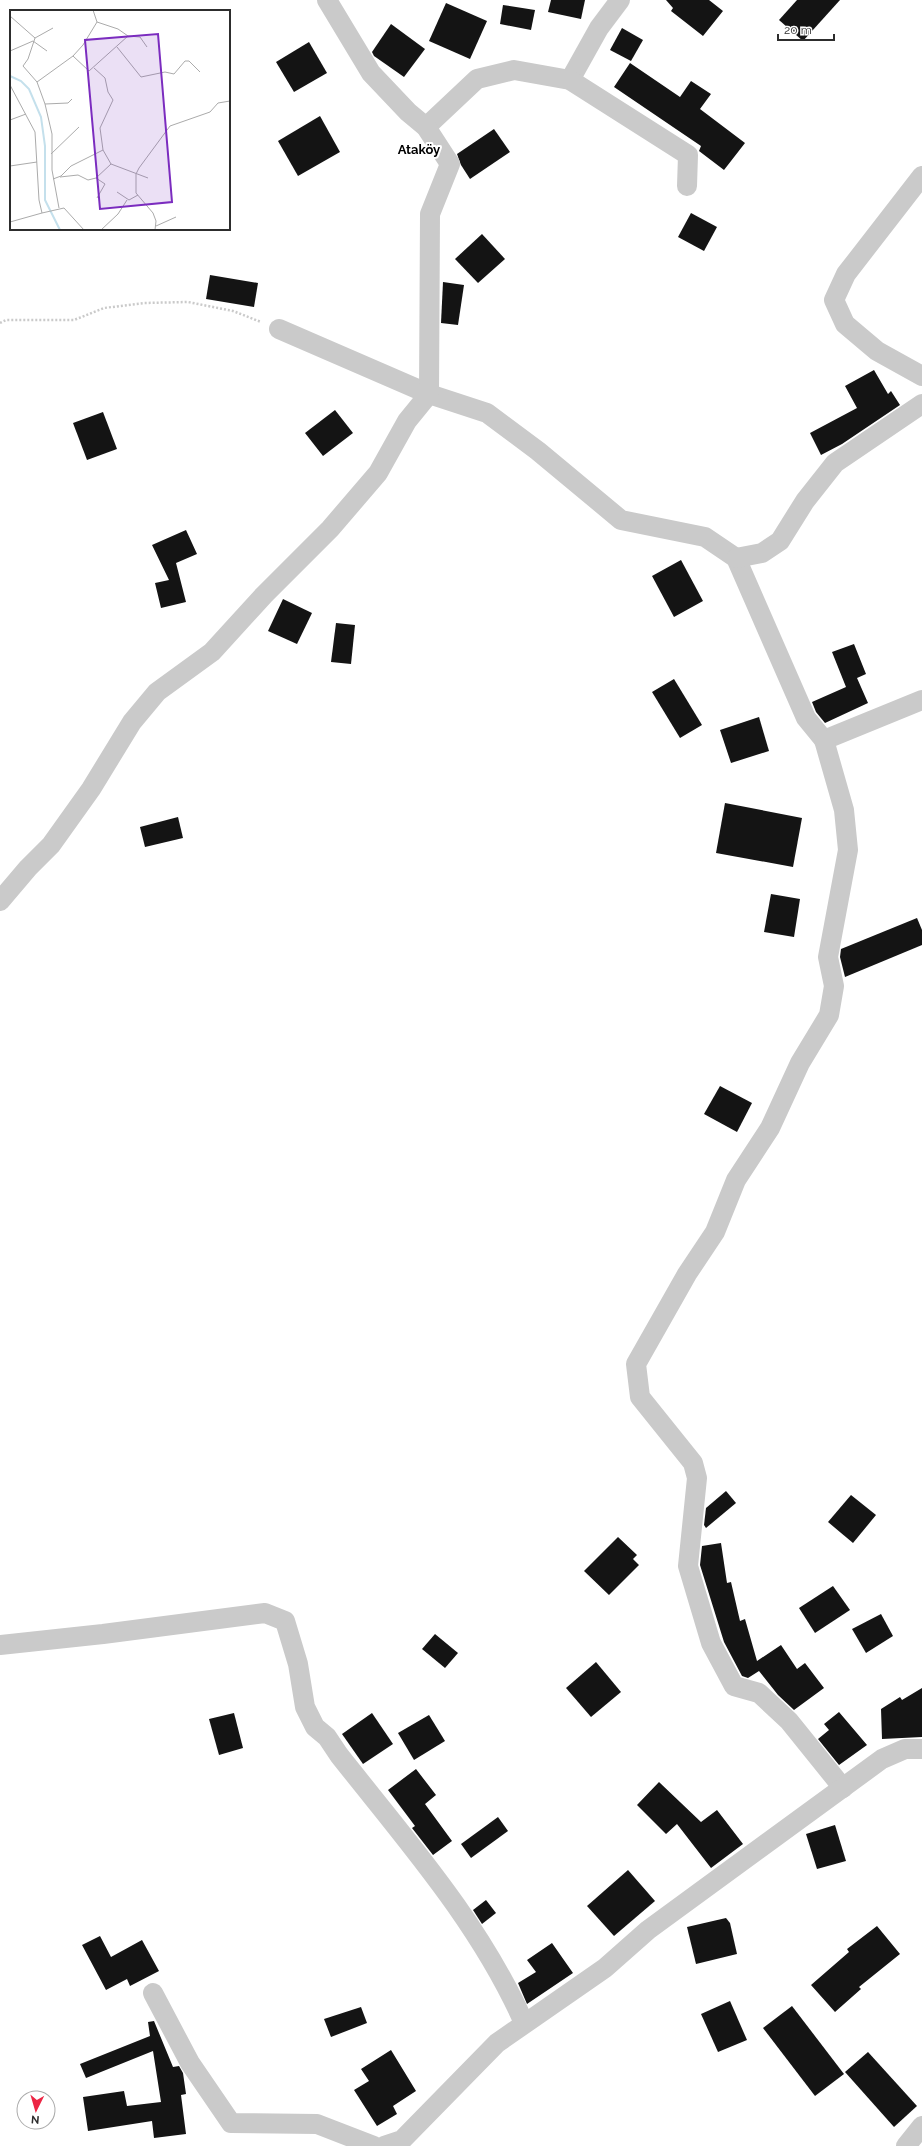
<svg xmlns="http://www.w3.org/2000/svg" width="922" height="2146" font-family="Raleway,sans-serif">
  <style>
    .building { fill: #141414 }
    .lines { fill: none; stroke-linecap: round; stroke-linejoin: round }
    .path { stroke: #cacaca; stroke-width: 2.5; stroke-dasharray: 2 2; stroke-linecap: butt }
    .street { stroke: #cacaca; stroke-width: 20 }
    .labels { text-anchor: middle; dominant-baseline: central; stroke-width: 4; stroke-linejoin: round; paint-order: stroke }
    .quarter-label { font-size: 13px; font-weight: bold; fill: #000; stroke: #fff }
    .inset-river { fill: none; stroke: #c4e0ec; stroke-width: 2 }
    .inset-road { fill: none; stroke: #ababab; stroke-width: 1 }
    .view { fill: #7b2cbf; fill-opacity: 0.15; stroke: #7b2cbf; stroke-width: 2 }
    .inset-edge { fill: none; stroke: #2d2d2d; stroke-width: 2 }
  </style>
  <rect width="100%" height="100%" fill="#fff"/>
  <g class="building">
    <path d="M551,0H585L581,19L548,12Z"/>
    <path d="M666,0H709L723,11L703,36L671,11L673,8Z"/>
    <path d="M797,0H840L803,41L779,20Z"/>
    <path d="M446,3L487,21L470,59L429,41Z"/>
    <path d="M503,5L535,10L531,30L500,24Z"/>
    <path d="M391,24L425,49L404,77L374,56L372,52Z"/>
    <path d="M622,28L643,40L631,61L610,50Z"/>
    <path d="M309,42L327,73L294,92L276,62Z"/>
    <path d="M630,63L680,97L691,81L711,94L700,109L745,143L724,170L699,151L701,146L614,87Z"/>
    <path d="M320,116L340,152L298,176L278,141Z"/>
    <path d="M494,129L510,152L470,179L461,165L457,154Z"/>
    <path d="M691,213L717,227L704,251L678,237Z"/>
    <path d="M482,234L505,259L478,283L455,259Z"/>
    <path d="M210,275L258,283L254,307L206,299Z"/>
    <path d="M443,282L464,285L458,325L441,323Z"/>
    <path d="M874,370L888,394L891,391L900,405L842,444L821,455L810,433L857,408L845,386Z"/>
    <path d="M335,410L353,433L323,456L305,433Z"/>
    <path d="M103,412L117,449L87,460L73,423Z"/>
    <path d="M186,530L197,554L176,563L186,602L161,608L155,583L169,580L152,545Z"/>
    <path d="M681,560L703,601L674,617L652,576Z"/>
    <path d="M283,599L312,613L297,644L268,631Z"/>
    <path d="M336,623L355,625L351,664L331,662Z"/>
    <path d="M854,644L866,674L857,678L868,703L825,723L816,712L812,702L846,687L832,652Z"/>
    <path d="M674,679L702,725L680,738L652,692Z"/>
    <path d="M759,717L769,751L731,763L720,730Z"/>
    <path d="M725,803L802,818L793,867L716,853Z"/>
    <path d="M178,817L183,838L145,847L140,827Z"/>
    <path d="M771,894L800,899L794,937L764,932Z"/>
    <path d="M917,918L922,930V945L845,977L840,957L841,949Z"/>
    <path d="M720,1086L752,1103L737,1132L704,1114Z"/>
    <path d="M726,1491L736,1503L706,1528L704,1525L706,1508Z"/>
    <path d="M851,1495L876,1515L853,1543L828,1522Z"/>
    <path d="M618,1537L637,1555L633,1559L639,1565L609,1595L584,1571Z"/>
    <path d="M721,1543L727,1583L731,1582L740,1621L745,1619L757,1661L781,1645L797,1669L805,1663L824,1688L794,1710L778,1695L759,1671L748,1678L742,1676L724,1642L700,1565L702,1546Z"/>
    <path d="M833,1586L850,1610L815,1633L799,1608Z"/>
    <path d="M881,1614L893,1636L866,1653L852,1629Z"/>
    <path d="M435,1634L458,1653L445,1668L422,1649Z"/>
    <path d="M596,1662L621,1692L591,1717L566,1688Z"/>
    <path d="M922,1688V1737L882,1739L881,1709L900,1697L902,1700Z"/>
    <path d="M839,1712L867,1745L839,1765L818,1739L829,1730L824,1724Z"/>
    <path d="M234,1713L243,1748L219,1755L209,1719Z"/>
    <path d="M372,1713L393,1744L363,1764L342,1734Z"/>
    <path d="M429,1715L445,1741L414,1760L398,1733Z"/>
    <path d="M416,1769L436,1795L425,1804L452,1841L433,1855L412,1828L415,1826L388,1790Z"/>
    <path d="M659,1782L701,1822L717,1810L743,1844L711,1868L677,1824L666,1834L637,1805Z"/>
    <path d="M498,1817L508,1831L471,1858L461,1844Z"/>
    <path d="M835,1825L846,1861L817,1869L806,1834Z"/>
    <path d="M628,1870L655,1901L614,1936L587,1906Z"/>
    <path d="M486,1900L496,1913L482,1924L473,1910Z"/>
    <path d="M726,1918L730,1923L737,1954L696,1964L687,1927Z"/>
    <path d="M877,1926L900,1954L859,1987L861,1989L835,2012L811,1985L849,1952L847,1949Z"/>
    <path d="M100,1936L111,1957L142,1940L159,1971L130,1986L127,1979L106,1990L82,1945Z"/>
    <path d="M552,1943L573,1973L527,2004L518,1983L536,1972L527,1960Z"/>
    <path d="M730,2001L747,2040L718,2052L701,2014Z"/>
    <path d="M792,2006L844,2074L815,2096L763,2028Z"/>
    <path d="M361,2007L367,2023L331,2037L324,2019Z"/>
    <path d="M154,2021L173,2067L179,2066L183,2073L186,2094L181,2095L186,2134L154,2138L152,2121L88,2131L83,2097L124,2091L127,2106L161,2102L153,2051L86,2078L80,2064L150,2036L148,2022Z"/>
    <path d="M391,2050L416,2091L393,2106L397,2114L377,2126L354,2090L369,2081L361,2069Z"/>
    <path d="M868,2052L917,2106L894,2127L845,2072Z"/>
  </g>
  <g class="lines">
    <path class="path" d="M0,323L6,320H74L104,308L144,303L188,302L233,311L261,322"/>
    <g class="street">
      <path d="M570,80L599,28L620,0"/>
      <path d="M426,127L477,79L514,70L570,80L688,155L687,186"/>
      <path d="M922,176L846,274L834,300L845,324L877,351L922,376"/>
      <path d="M279,329L429,394L487,413L538,451L621,520L705,537L736,558L806,718L824,740L922,700"/>
      <path d="M736,558L762,553L780,541L805,501L835,463L922,404"/>
      <path d="M824,740L844,810L848,850L828,957L834,986L829,1015L800,1063L770,1128L736,1180L715,1232L687,1274L636,1364L640,1397L693,1463L697,1478L688,1566L711,1643L734,1686L759,1693L789,1721L843,1788"/>
      <path d="M0,901L28,868L51,845L91,789L132,722L157,692L212,652L264,595L330,529L378,473L407,421L429,394L430,214L450,164L426,127L408,112L371,73L327,0"/>
      <path d="M0,1645L103,1634L265,1613L285,1621L298,1664L305,1707L315,1727L327,1737L339,1755C406,1840 480,1923 524,2023"/>
      <path d="M153,1993L190,2063L231,2123L317,2124L374,2146"/>
      <path d="M384,2146L402,2140L497,2043L605,1968L648,1930L882,1759L905,1749H922"/>
      <path d="M906,2146L922,2126"/>
    </g>
  </g>
  <g class="labels">
    <g class="quarter-label">
      <text x="419" y="149">Ataköy</text>
    </g>
  </g>
  <g transform="translate(10 10)">
    <rect width="220" height="220" fill="#fff"/>
    <path class="inset-river" d="M0,66L11,71L19,79L31,107L35,136V190L50,220"/>
    <path class="inset-road" d="M0,6L25,28M87,12L108,19L118,26M43,18L25,28L18,49L13,56L27,72L35,94L42,124V160L49,198M107,37L131,67L155,62L164,64L175,51H179L190,62M0,41L23,31L37,41M63,46L79,61L118,26L130,27L137,37M84,58L95,68L98,82L103,90L90,118L93,140M27,72L63,46L73,35L87,12L83,0M0,75L25,122L29,190L32,203L0,212M35,94L58,93L62,89M0,110L16,104M41,144L69,117M0,156L27,152M50,167L68,165L78,170L86,168L101,154M86,168L95,174L87,188M43,169L51,166L61,156L93,140L101,154L138,168M107,182L119,190L128,185M32,203L54,198L74,220M146,216L166,207M91,220L108,204L117,190M145,220L146,211L143,203L126,183V164L129,158L160,116L200,102L208,93L220,91"/>
    <path class="view" d="M148,24L162,192L90,199L75,30Z"/>
    <rect width="220" height="220" class="inset-edge"/>
  </g>
  <g transform="translate(36 2110) rotate(185)"><circle r="19" fill="#ffffff" stroke="#ababab"/>
  <path d="M0-3L7 15L0 10L-7 15Z" fill="#ec2644"/>
  <text y="-6" font-size="11" font-weight="bold" text-anchor="middle" fill="#2d2d2d">N</text>
  </g>
  <path d="M778 34v6h56v-6" fill="none" stroke="#2d2d2d" stroke-width="2"/>
  <text x="784" y="34" font-size="12" fill="#2d2d2d" stroke="#ffffff" stroke-width="3" paint-order="stroke">20 m</text>
</svg>
